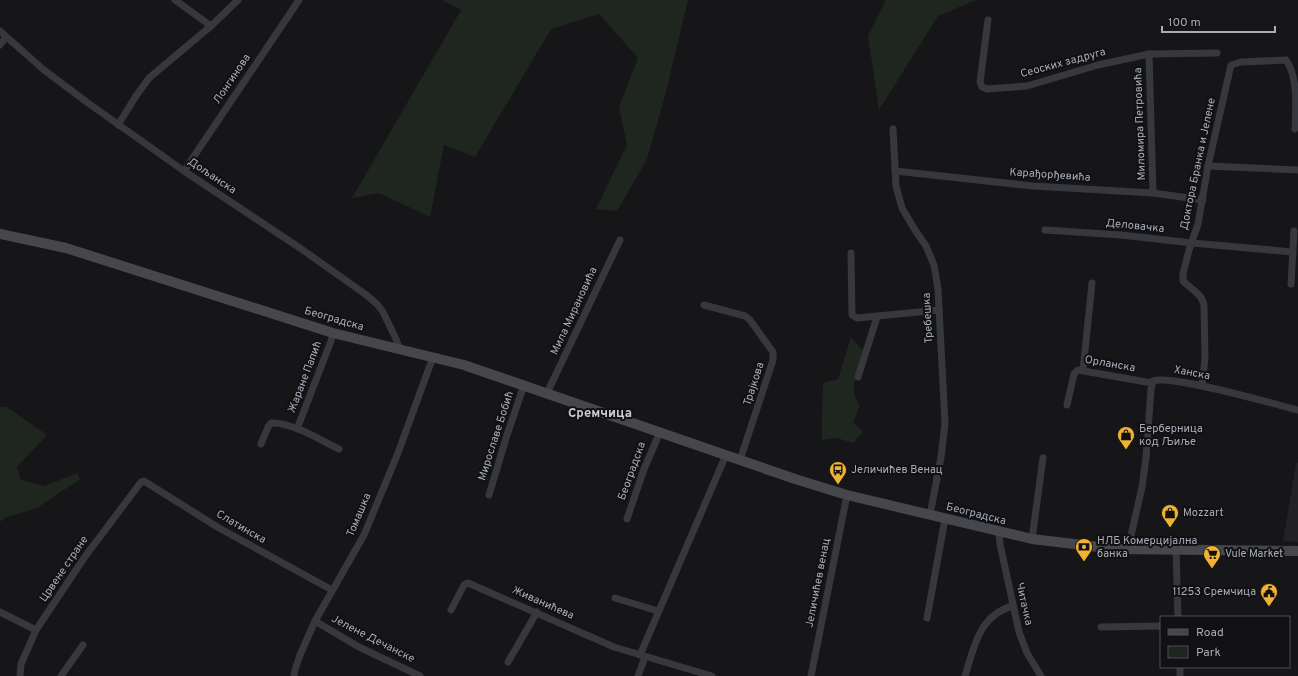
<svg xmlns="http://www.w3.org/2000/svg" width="1298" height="676" font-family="Overpass,sans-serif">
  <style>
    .built { fill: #222225 }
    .green { fill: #1e261f }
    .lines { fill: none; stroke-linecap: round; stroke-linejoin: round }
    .street { stroke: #37383d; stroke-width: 7 }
    .secondary { stroke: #45474d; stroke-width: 10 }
    .labels { text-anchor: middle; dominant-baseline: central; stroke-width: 4; stroke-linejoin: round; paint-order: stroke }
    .street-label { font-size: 11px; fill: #a8adb8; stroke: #111113 }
    .poi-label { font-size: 11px; fill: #a8adb8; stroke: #111113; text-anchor: start }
    .quarter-label { font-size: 13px; font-weight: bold; fill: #c9ccd4; stroke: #111113 }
  </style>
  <rect width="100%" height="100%" fill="#161618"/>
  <path class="built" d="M1296,463H1298V542L1283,541Z"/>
  <g class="green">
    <path d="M442,0H688L665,96L647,159L617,211L596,209L627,145L619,107L638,58L599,14L551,29L475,157L444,145L430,217L379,193L352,198L461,10Z"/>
    <path d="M886,0H976L938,16L879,110L868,36Z"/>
    <path d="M851,337L863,351L854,383V395L860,406L853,422L863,432L853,443L837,438L822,440V417L823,383L838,379Z"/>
    <path d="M0,407H7L47,435L17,467L21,480L45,486L77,473L80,479L37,508L4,518L0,522Z"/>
  </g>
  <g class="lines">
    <g class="street">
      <path d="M175,0L211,26"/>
      <path d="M988,20L980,82L982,87L987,89L1027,86L1098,65L1149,54L1217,53"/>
      <path d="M0,31L44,70L88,103L184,171L300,248L365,294L377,304L383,312L396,339L399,348"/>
      <path d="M0,45L6,37"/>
      <path d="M1149,54L1153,193"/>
      <path d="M118,125L136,96L149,78L211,26L238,0"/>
      <path d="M893,129L896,186L902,208L915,230L926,246L934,265L938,289L945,423L941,457L930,515"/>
      <path d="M1208,166L1298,170"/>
      <path d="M184,171L299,0"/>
      <path d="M895,171L1033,186L1153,193L1203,200"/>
      <path d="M1045,230L1121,235L1192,243L1293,252"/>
      <path d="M851,253L852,315L857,318L939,310"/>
      <path d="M1291,284L1294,231"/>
      <path d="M704,305L745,316L750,320L773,352V360L740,460"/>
      <path d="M1083,370L1092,283"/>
      <path d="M858,377L877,317"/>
      <path d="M1202,386L1205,358L1204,305C1202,294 1191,289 1183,281V274L1189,250L1198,224L1208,166L1231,65L1241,62L1286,60C1298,76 1296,108 1295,129"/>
      <path d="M547,393L620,240"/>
      <path d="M1067,405L1074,374L1078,370L1152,383"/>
      <path d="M297,429L331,341L333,333"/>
      <path d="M261,444L268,427L271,423C292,422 320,440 339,449"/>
      <path d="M489,495L507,435L524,385"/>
      <path d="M627,519L644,469L660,432"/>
      <path d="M999,532L1000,544L1019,632L1027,653L1041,676"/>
      <path d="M1032,539L1043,458"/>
      <path d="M1128,549L1142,487L1146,458L1151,389L1153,381C1170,374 1274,404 1298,410"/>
      <path d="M1176,549L1178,617"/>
      <path d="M615,598L658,611"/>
      <path d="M451,610L464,585L468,583L614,647L712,676"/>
      <path d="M0,612L36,630"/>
      <path d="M927,618L945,519"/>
      <path d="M315,621L359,647L420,676"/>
      <path d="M1101,627L1161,626"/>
      <path d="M640,655L726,455"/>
      <path d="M508,662L537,612"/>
      <path d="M20,676L21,664L36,630L84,558L141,482L144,481L219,528L332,590"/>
      <path d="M61,676L83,645"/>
      <path d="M294,676L295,670L300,655L315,621L364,535L398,453L433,357"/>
      <path d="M638,676L645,657"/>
      <path d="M811,676L847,495"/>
      <path d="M965,676C974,647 979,615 1013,606"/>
      <path d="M1180,676V667"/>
    </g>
    <path class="secondary" d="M0,234L66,248L333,333L464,365L795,479L847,495L1032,539L1116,549L1298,551"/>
  </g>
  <defs>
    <symbol id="shop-pin" viewBox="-11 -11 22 30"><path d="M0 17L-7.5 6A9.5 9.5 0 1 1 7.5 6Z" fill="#f2b134" stroke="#111113"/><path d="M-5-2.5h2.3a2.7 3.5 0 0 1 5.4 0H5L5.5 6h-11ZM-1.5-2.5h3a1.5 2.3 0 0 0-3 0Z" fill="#111"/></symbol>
    <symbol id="bus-pin" viewBox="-11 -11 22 30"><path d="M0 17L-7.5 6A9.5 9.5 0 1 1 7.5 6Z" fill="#f2b134" stroke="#111113"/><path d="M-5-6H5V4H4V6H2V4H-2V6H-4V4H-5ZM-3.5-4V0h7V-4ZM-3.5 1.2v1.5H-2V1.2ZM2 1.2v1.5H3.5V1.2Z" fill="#111"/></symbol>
    <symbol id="bank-pin" viewBox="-11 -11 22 30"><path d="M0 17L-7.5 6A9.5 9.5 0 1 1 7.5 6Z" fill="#f2b134" stroke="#111113"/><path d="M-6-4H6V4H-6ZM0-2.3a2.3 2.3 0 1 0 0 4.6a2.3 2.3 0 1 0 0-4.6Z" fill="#111"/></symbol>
    <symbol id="supermarket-pin" viewBox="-11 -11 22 30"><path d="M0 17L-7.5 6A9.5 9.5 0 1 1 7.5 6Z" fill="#f2b134" stroke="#111113"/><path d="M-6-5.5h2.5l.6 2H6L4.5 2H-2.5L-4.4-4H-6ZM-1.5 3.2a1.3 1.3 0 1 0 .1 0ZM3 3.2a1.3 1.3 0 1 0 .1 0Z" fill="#111"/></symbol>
    <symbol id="civic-pin" viewBox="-11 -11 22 30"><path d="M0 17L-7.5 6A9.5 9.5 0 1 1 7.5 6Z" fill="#f2b134" stroke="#111113"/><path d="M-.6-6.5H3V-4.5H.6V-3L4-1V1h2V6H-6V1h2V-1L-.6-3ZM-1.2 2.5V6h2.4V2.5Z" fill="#111"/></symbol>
  </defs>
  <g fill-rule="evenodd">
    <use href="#shop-pin" x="1116" y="425" width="20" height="27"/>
    <use href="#bus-pin" x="828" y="460" width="20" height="27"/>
    <use href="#shop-pin" x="1160" y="503" width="20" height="27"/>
    <use href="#bank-pin" x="1074" y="537" width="20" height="27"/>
    <use href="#supermarket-pin" x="1202" y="544" width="20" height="27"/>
    <use href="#civic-pin" x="1259" y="582" width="20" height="27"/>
  </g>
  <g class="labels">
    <g class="street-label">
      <text transform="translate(1063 63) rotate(-15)">Сеоских задруга</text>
      <text transform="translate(232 79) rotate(-56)">Лонгинова</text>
      <text transform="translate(1140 124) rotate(-92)">Миломира Петровића</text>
      <text transform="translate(1198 164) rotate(-78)">Доктора Бранка и Јелене</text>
      <text transform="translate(1050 175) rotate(4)">Карађорђевића</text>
      <text transform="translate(212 176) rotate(34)">Дољанска</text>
      <text transform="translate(1135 226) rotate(6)">Деловачка</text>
      <text transform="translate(574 311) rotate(-65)">Мила Мирановића</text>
      <text transform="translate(928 318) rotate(-93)">Требешка</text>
      <text transform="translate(334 319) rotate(16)">Београдска</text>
      <text transform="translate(1110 364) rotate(10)">Орланска</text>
      <text transform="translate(1192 373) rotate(11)">Ханска</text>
      <text transform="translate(305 377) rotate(-69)">Жаране Папић</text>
      <text transform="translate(754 384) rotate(-72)">Трајкова</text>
      <text transform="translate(496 436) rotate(-72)">Мирославе Бобић</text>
      <text transform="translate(632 471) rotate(-70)">Београдска</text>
      <text transform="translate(976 514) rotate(14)">Београдска</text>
      <text transform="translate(359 515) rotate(-67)">Томашка</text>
      <text transform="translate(241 527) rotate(30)">Слатинска</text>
      <text transform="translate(64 569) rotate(-56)">Црвене стране</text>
      <text transform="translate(818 583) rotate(-79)">Јеличићев венац</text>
      <text transform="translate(543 603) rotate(24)">Живанићева</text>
      <text transform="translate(1024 604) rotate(77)">Читачка</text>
      <text transform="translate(373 639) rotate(27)">Јелене Дечанске</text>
    </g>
    <g class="poi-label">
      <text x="1139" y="429">Берберница<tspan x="1139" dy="13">код Љиље</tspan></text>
      <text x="851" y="470">Јеличићев Венац</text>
      <text x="1183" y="513">Mozzart</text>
      <text x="1097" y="541">НЛБ Комерцијална<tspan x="1097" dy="13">банка</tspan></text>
      <text x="1225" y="554">Vule Market</text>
      <text x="1256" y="592" text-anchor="end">11253 Сремчица</text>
    </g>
    <g class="quarter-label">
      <text x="600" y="414">Сремчица</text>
    </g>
  </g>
  <rect x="1160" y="616" width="130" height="52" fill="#111113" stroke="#4d4f55"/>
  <rect x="1168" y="629" width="20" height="6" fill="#45474d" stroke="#4d4f55"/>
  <text x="1196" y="636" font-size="12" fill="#a8adb8">Road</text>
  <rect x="1168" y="646" width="20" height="12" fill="#1e261f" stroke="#4d4f55"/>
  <text x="1196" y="656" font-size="12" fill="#a8adb8">Park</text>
  <path d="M1162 26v6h113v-6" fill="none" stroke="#a8adb8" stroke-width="2"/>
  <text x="1168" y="26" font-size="12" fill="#a8adb8" stroke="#111113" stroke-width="3" paint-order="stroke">100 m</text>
</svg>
